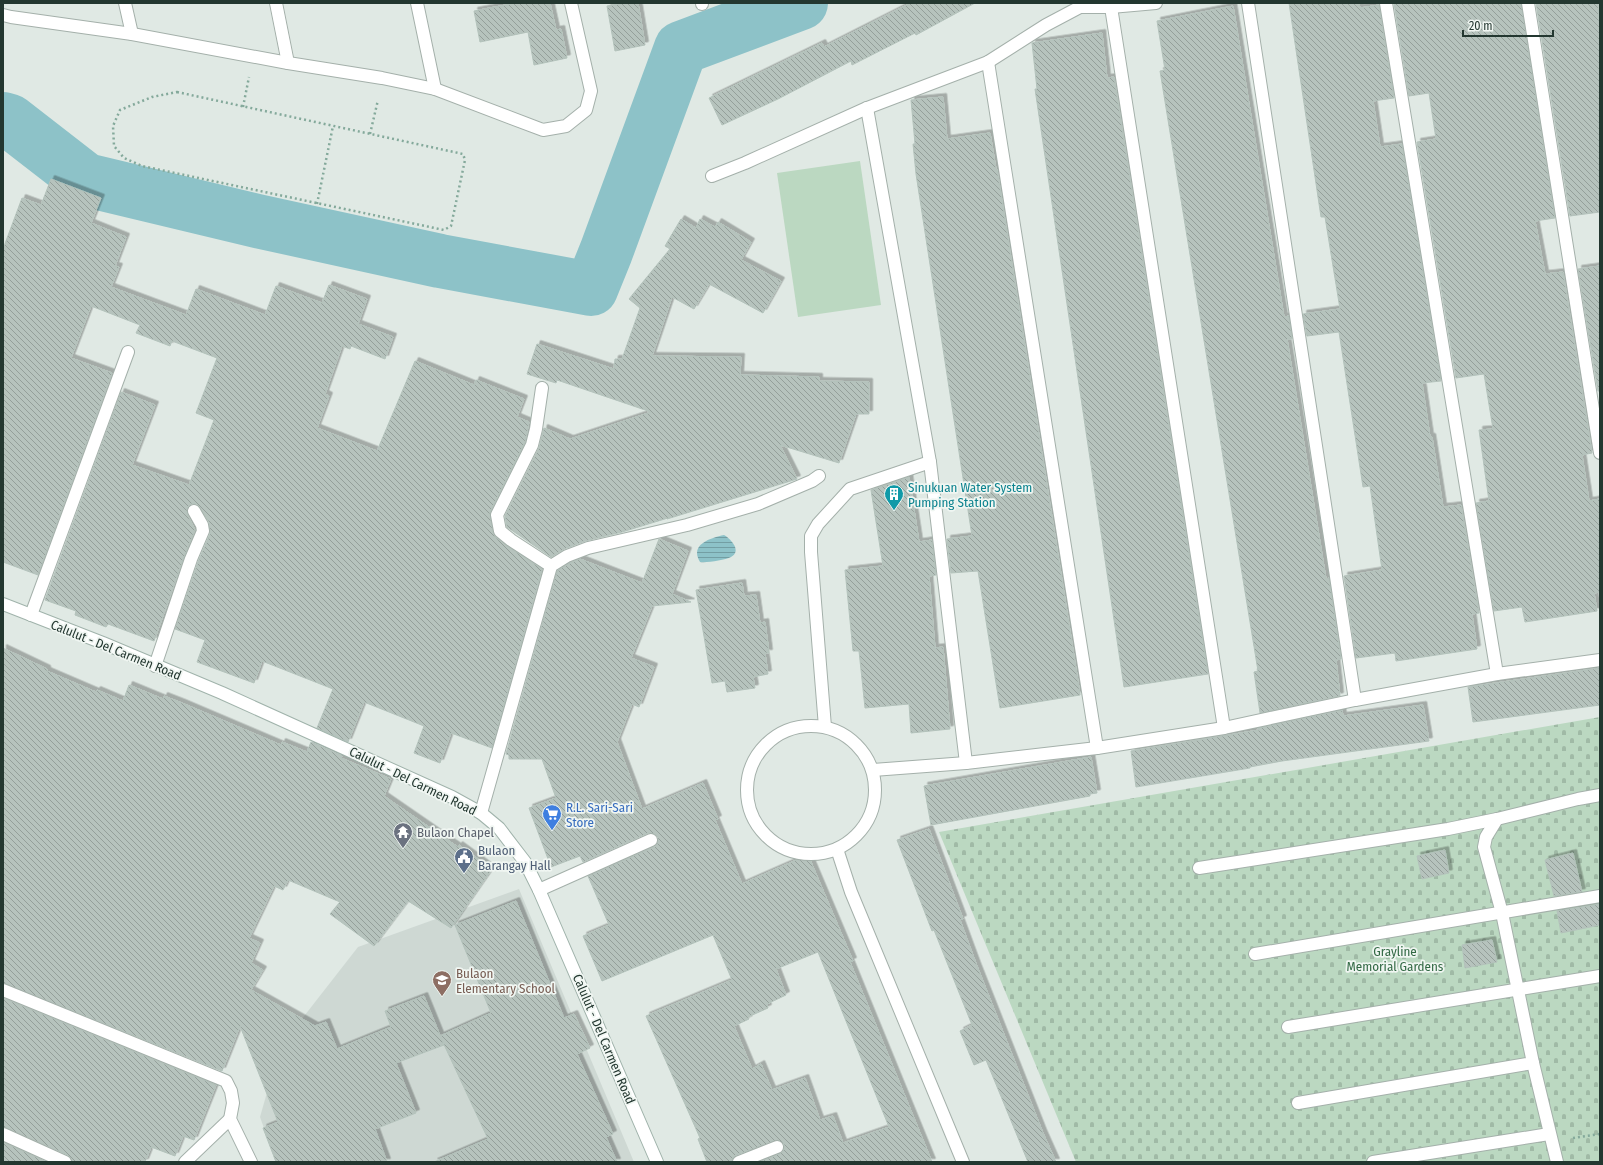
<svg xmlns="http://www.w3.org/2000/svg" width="1603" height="1165" font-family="'Fira Sans Condensed',sans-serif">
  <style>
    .built { fill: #ced8d3 }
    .cemetery { fill: url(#cemetery-stones) }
    .pitch { fill: #bbd8c1 }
    .water { fill: url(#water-rules) }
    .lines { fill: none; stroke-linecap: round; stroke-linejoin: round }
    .river { stroke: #8dc2c8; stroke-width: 54 }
    .building { fill: url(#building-back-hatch); stroke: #b3c2bb; fill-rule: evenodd; filter: url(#shadow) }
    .lane-casing { stroke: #a4b0aa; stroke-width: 14 }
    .street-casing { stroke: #a4b0aa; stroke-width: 14 }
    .secondary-casing { stroke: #a0b3ab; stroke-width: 14 }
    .path { stroke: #84a99b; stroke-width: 2.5; stroke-dasharray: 2 3; stroke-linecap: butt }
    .lane { stroke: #fff; stroke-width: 12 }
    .street { stroke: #fff; stroke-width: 12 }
    .secondary { stroke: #fff; stroke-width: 12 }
    .labels { text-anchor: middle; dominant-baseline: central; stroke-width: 3.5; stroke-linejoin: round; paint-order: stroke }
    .culture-label { font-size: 13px; fill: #0d838f; stroke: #f0f6f2; text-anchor: start }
    .street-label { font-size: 13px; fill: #233730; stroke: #f0f6f2 }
    .shop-label { font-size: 13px; fill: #366cbe; stroke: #f0f6f2; text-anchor: start }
    .worship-label { font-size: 13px; fill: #5b616d; stroke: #f0f6f2; text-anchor: start }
    .service-label { font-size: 13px; fill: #4e5e75; stroke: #f0f6f2; text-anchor: start }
    .park-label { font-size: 13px; fill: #326944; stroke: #f0f6f2 }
    .education-label { font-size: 13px; fill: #785e54; stroke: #f0f6f2; text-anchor: start }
  </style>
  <defs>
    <pattern id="cemetery-stones" width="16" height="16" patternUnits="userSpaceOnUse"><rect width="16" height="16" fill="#bbd8c1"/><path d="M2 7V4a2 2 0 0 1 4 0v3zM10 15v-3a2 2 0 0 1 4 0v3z" fill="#a0baa6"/></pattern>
    <pattern id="water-rules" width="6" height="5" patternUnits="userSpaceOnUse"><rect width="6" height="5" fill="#8dc2c8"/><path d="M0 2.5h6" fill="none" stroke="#739ea3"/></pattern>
    <pattern id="building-back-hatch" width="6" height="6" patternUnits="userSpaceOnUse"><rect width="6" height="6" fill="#b6c3bd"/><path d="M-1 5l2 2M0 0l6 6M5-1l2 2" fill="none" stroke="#949f9a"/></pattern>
    <filter id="shadow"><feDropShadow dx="3.5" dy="-3.5" stdDeviation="0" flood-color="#0004"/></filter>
  </defs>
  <rect width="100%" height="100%" fill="#e0e9e4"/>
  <path class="built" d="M519,889L634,1162H276L260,1117L280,1047L358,947Z"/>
  <path class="cemetery" d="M1600,717V1162H1076L939,832Z"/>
  <path class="pitch" d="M860,161L881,305L798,317L777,173Z"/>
  <path class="water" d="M724,535C731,539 742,551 731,557C725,560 707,563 700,562C689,544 711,538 724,535Z"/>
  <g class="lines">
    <path class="river" d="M3,119L10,121L86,180L257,221L440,261L591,289L606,252L681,48L801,3"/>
  </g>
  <g class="building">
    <path d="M516,3H550L556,30L561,29L567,58L534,65L528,32L480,42L474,11Z"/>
    <path d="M626,3H638L645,45L615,51L607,6Z"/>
    <path d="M911,3H975L916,35L915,33L852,65L851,61L778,99L722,125L709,98L822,43L824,47Z"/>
    <path d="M1289,3H1359L1360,8L1379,5L1394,98L1373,101L1380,147L1402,144L1441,381L1422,383L1430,437H1432L1443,507L1461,505L1479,613L1472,614L1477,649L1396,661L1395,653L1356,658L1344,576L1382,570L1370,486L1363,487L1339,332L1307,336L1303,314L1340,309L1325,217H1321Z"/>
    <path d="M1394,3H1521L1555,218L1535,221L1545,274L1563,272L1592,453L1582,455L1589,501L1600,499V592L1594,593L1597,611L1525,622L1522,607L1494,611L1476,503L1489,501L1479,430L1493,429L1484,374L1456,378L1417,142L1436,139L1429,93L1409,96Z"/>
    <path d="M1536,3H1598L1600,35V212L1570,216Z"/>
    <path d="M1233,6L1284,317L1289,316L1292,339H1287L1326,579L1329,578L1341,659L1336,660L1340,696L1260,713L1254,672L1258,671L1160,71L1165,70L1157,21Z"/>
    <path d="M1102,33L1107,78L1114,77L1208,674L1124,687L1035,89H1037L1032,43Z"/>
    <path d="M943,97L947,139L990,133L996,169H997L1080,694V695L1000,708L978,571L951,573L947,539L972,536L916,174L913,144H915L911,100Z"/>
    <path d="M51,179L101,198L91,223L126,237L115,266L119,267L111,287L186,315L196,289L265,315L276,286L322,303L329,285L367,299L358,324L393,337L385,359L351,346L350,349L342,346L325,394L329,396L317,428L377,451L415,361L474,385L476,380L524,399L517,417L529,422L525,442L490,512V516L493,532L495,537L507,546L542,569L492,748L451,733L440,763L414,753L424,726L364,702L348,742L317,728L333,689L262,661L254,683L197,662L205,640L175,629L198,562L210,534L209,522L197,504H191L187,508V514L195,530L184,557L154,641L108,624L106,627L75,615L76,611L45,600L121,392L155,405L132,465L189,485L214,420L196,413L217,358L172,341L170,346L136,333L140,325L91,306L71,358L112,373L38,575L3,562V249L22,198L41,205Z"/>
    <path d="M681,219L696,228L700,219L715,227L718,222L751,242L741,260L781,281L763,313L709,284L694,309L672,297L652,356L741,357L740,375L819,377V381L869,382V414H856L839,463L780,445L797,479L667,519L668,518L622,532L585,541L564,549L551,557L507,527L505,516L539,448L544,428L570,439L651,412L557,380L556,383L527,374L537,344L614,369L615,359H622L640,308L629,299L670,249L665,246Z"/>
    <path d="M1600,266V391H1598L1578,269Z"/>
    <path d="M909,477L919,542L932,540L936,575L929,576L935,648L943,647L950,729L911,733L909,704L865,708L859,651H853L845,570L883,566L871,490Z"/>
    <path d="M659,539L688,551L672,594L691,602L652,606L631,658L654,667L639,707L632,704L617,742L642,809L703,783L718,819L715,820L742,884L808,855L853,961L850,962L932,1162H759L783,1152L784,1148V1144L778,1140L736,1155L733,1158L732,1162H707L698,1139L700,1138L646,1016L732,980L713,935L602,981L583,936L609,925L588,876L654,847L657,844L658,837L655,834L648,833L583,862L580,856L551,867L529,808L556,798L542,759H509V755L506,754L557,571L570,563L580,559L642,583ZM818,952L889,1127L843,1143L833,1116L820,1120L805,1078L772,1090L761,1064L752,1069L734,1026L749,1019L748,1017L768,1008L767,1004L786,995L776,969Z"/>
    <path d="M742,583L744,596L756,595L760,623L765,622L769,653H765L768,674L753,677L755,688L727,692L725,681L712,683L696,590Z"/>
    <path d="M3,648L47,669V671L96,692L97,690L123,701L129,685L163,699L164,696L182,703L281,745L282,742L307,752L311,742L342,756L341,758L391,779L384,796L458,847L459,845L492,869L451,928L408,901L374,946L330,914L340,902L288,880L283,890L274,886L249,938L260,943L251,963L263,970L251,990L315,1026L326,1022L337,1049L391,1027L385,1011L424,996L444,1045L396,1063L416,1113L375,1129L387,1162H276L263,1128L278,1122L240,1026L222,1071L3,983Z"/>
    <path d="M1600,668V705L1473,722L1468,687Z"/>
    <path d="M1423,705L1429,741L1282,761L1250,767V768L1136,787L1131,751L1259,730L1258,728L1342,710L1343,716Z"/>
    <path d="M1091,757L1097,793L1090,794V796L931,825L924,786Z"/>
    <path d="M929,829L963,919L960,920L977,966L1043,1133L1056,1162H1028L986,1060L974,1065L960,1031L972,1025L934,930L932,931L897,840Z"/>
    <path d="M1445,850L1449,873L1422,879L1417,856Z"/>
    <path d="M1573,853L1582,892L1554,896L1545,860Z"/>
    <path d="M516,901L564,1018L574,1014L590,1048L577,1054L613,1134L606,1137L617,1162H434L488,1139L440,1036L491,1013L455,925Z"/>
    <path d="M1600,904V925L1561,933L1557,911Z"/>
    <path d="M1492,940L1497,962L1465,968L1462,945Z"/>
    <path d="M3,998L216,1085L194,1140L183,1136L175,1156L151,1147L145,1162H72L71,1158L68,1155L3,1127Z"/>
    <path d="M3,1142L47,1162H3Z"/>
  </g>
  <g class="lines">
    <defs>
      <g id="lane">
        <path d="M1199,868L1448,829L1497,819"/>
        <path d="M1255,954L1600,896"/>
        <path d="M1288,1027L1600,976"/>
        <path d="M1298,1103L1533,1063"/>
        <path d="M1373,1162L1549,1134"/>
        <path d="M1557,1162L1533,1063L1502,913L1484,847L1486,837L1497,819L1578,799L1600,795"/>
      </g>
      <g id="street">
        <path d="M125,3L132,34"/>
        <path d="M276,3L288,63"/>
        <path d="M417,3L435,89"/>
        <path d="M1248,3L1355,700"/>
        <path d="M1386,3L1497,674"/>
        <path d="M1528,3L1600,453"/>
        <path d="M702,4V3"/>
        <path d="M1111,7L1224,728"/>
        <path d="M3,15L11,17L132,34L288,63L382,78L435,89L543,130L566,126L586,110L591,91L571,3"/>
        <path d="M988,62L1097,748"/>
        <path d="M867,108L930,462L966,763"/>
        <path d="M712,176L745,163L867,108L988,62L1046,25L1080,7H1111L1156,3"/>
        <path d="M542,388L536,429L532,445L497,515L500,531L511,540L551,566"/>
        <path d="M31,615L128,352"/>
        <path d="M155,666L191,559L203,531L202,525L194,511"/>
        <circle cx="811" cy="790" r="64"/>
        <path d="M825,727L811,552V536L818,524L850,489L930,462"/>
        <path d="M873,770L966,763L1097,748L1224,728L1355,700L1497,674L1600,660"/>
        <path d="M481,813L551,566L567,556L588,548L687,525L758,504L812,481L819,476"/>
        <path d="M837,849L851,892L963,1162"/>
        <path d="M539,890L651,840"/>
        <path d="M3,990L226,1081L231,1091L233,1103L230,1119L251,1162"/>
        <path d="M3,1134L65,1162"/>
        <path d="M185,1162L230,1119"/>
        <path d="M739,1162L777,1147"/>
      </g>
      <path id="secondary" d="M3,604L103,643L222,693L452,797L481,813L499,828L525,862L539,890L657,1162"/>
    </defs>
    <use href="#lane" class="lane-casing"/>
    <use href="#street" class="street-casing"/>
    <use href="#secondary" class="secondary-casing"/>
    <g class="path">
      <path d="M177,92L463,154L465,160L451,226L444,230L142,166L124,158L114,146L113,126L120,110L152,97Z"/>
      <path d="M243,107L249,77"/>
      <path d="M370,134L378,100"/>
      <path d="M317,204L333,126"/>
      <path d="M1573,1138L1600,1134"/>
    </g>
    <use href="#lane" class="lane"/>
    <use href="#street" class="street"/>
    <use href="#secondary" class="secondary"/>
  </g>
  <defs>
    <symbol id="building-pin" viewBox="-11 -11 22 30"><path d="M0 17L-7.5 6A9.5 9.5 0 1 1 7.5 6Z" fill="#0f9aa8" stroke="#f0f6f2"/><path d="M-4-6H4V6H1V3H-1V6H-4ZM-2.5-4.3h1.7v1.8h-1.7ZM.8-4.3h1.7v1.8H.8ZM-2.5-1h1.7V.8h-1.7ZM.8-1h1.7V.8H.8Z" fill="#fff"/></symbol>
    <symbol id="supermarket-pin" viewBox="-11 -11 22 30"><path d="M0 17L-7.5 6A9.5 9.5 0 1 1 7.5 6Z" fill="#3f7fe0" stroke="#f0f6f2"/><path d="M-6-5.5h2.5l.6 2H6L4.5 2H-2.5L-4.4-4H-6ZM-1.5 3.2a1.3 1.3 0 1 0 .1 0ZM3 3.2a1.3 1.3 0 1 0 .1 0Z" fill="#fff"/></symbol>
    <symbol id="temple-pin" viewBox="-11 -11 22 30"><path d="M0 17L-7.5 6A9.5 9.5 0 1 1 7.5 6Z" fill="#6b7280" stroke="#f0f6f2"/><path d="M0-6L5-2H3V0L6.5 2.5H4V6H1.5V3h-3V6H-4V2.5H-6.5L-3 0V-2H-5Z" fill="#fff"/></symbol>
    <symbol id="civic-pin" viewBox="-11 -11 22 30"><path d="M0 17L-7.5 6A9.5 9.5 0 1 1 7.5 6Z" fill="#5c6f8a" stroke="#f0f6f2"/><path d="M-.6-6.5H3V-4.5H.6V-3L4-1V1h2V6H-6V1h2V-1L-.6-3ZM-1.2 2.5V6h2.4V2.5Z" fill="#fff"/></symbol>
    <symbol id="school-pin" viewBox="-11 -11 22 30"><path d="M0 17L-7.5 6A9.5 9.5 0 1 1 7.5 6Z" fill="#8d6e63" stroke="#f0f6f2"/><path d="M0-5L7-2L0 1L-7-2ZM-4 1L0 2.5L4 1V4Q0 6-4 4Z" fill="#fff"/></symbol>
  </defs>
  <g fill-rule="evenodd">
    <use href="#building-pin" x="883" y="483" width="22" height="30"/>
    <use href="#supermarket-pin" x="541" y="803" width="22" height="30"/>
    <use href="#temple-pin" x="392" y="821" width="22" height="30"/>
    <use href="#civic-pin" x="453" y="846" width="22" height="30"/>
    <use href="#school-pin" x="431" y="969" width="22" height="30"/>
  </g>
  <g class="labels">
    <g class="culture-label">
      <text x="908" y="487">Sinukuan Water System<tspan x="908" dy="15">Pumping Station</tspan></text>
    </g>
    <g class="street-label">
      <text transform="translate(116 650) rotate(22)">Calulut - Del Carmen Road</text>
      <text transform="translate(413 781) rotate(26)">Calulut - Del Carmen Road</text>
      <text transform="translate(604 1039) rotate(67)">Calulut - Del Carmen Road</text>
    </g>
    <g class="shop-label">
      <text x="566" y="807">R.L. Sari-Sari<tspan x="566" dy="15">Store</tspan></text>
    </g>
    <g class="worship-label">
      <text x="417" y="832">Bulaon Chapel</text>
    </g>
    <g class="service-label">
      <text x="478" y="850">Bulaon<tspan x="478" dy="15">Barangay Hall</tspan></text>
    </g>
    <g class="park-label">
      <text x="1395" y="951">Grayline<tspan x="1395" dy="15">Memorial Gardens</tspan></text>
    </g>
    <g class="education-label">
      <text x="456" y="973">Bulaon<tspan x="456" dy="15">Elementary School</tspan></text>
    </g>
  </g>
  <rect width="1603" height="1165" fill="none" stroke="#233730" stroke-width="8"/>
  <path d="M1463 30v6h90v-6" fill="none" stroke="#233730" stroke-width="2"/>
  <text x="1469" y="30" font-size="12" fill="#233730" stroke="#f0f6f2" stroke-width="3" paint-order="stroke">20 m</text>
</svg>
